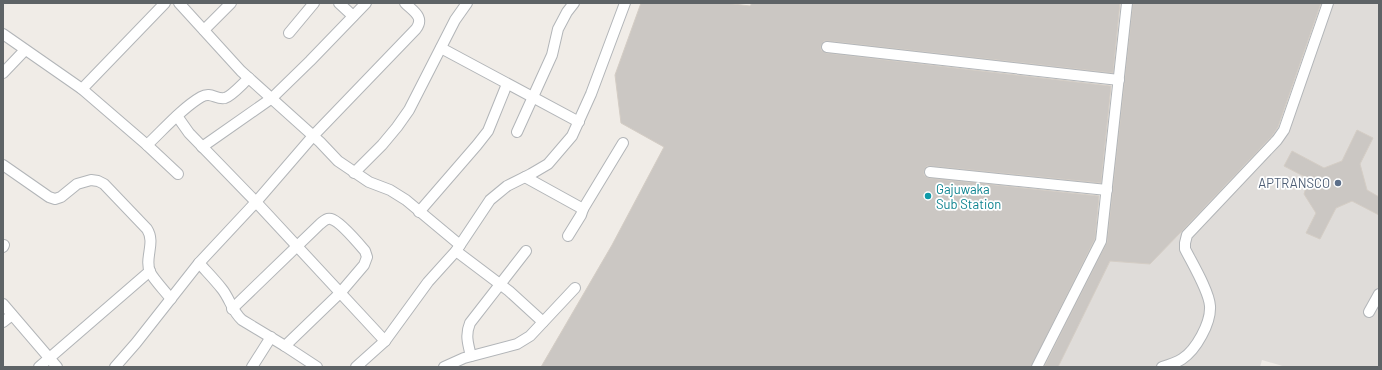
<svg xmlns="http://www.w3.org/2000/svg" width="1382" height="370" font-family="Barlow,sans-serif">
  <style>
    .industrial { fill: #dfdcd9 }
    .building { fill: #cbc7c3; stroke: #d4cdc5 }
    .lines { fill: none; stroke-linecap: round; stroke-linejoin: round }
    .minor-casing { stroke: #b2b5b8; stroke-width: 12 }
    .minor { stroke: #fff; stroke-width: 10 }
    .service-dot { fill: #5c6f8a; stroke: #fff; stroke-width: 1.5 }
    .culture-dot { fill: #0f9aa8; stroke: #fff; stroke-width: 1.5 }
    .labels { text-anchor: middle; dominant-baseline: central; stroke-width: 3.5; stroke-linejoin: round; paint-order: stroke }
    .service-label { font-size: 13px; fill: #4e5e75; stroke: #fff; text-anchor: end }
    .culture-label { font-size: 13px; fill: #0d838f; stroke: #fff; text-anchor: start }
  </style>
  <rect width="100%" height="100%" fill="#f0ece7"/>
  <path class="industrial" d="M1324,3H1379V367H1286L1262,360L1260,367H1058L1110,261L1150,263L1280,133Z"/>
  <g class="building">
    <path d="M641,3H725L750,6L752,3H1120L1113,73L828,41H824L821,46V50L826,53L1111,86L1101,183L931,166H927L924,171V175L929,178L1099,196L1095,239L1031,367H541L612,245L664,147L621,123L615,75Z"/>
    <path d="M1133,3H1321L1278,127L1272,136L1181,232L1150,264L1110,261L1058,367H1044L1107,242Z"/>
    <path d="M1357,130L1373,138L1360,164L1367,190L1379,197V215L1352,201L1336,208L1320,239L1306,233L1316,213L1304,194L1309,179L1284,166L1292,151L1324,168L1342,161Z"/>
  </g>
  <g class="lines">
    <defs>
      <g id="minor">
        <path d="M179,3L241,71L320,142L338,161L369,182L390,190L406,200L460,245"/>
        <path d="M339,3L353,16"/>
        <path d="M204,30L231,3"/>
        <path d="M289,33L314,3"/>
        <path d="M3,34L82,89L165,3"/>
        <path d="M827,47L1119,80"/>
        <path d="M441,48L579,122"/>
        <path d="M3,73L25,50"/>
        <path d="M82,89L147,145L178,174"/>
        <path d="M177,116L189,133L256,202L385,341"/>
        <path d="M517,132L552,55L558,29L567,12L574,3"/>
        <path d="M147,145C163,130 182,108 201,97C211,91 216,100 225,98C232,96 243,83 249,78"/>
        <path d="M202,147L272,98L310,61L366,3"/>
        <path d="M3,165L49,197L55,199L61,197L77,184L91,180L98,181L104,184L147,229C156,243 144,258 150,272C154,280 165,291 171,299"/>
        <path d="M930,172L1107,190"/>
        <path d="M354,173L382,145L397,127L409,110L455,20L467,3"/>
        <path d="M525,177L583,209L581,215L568,236"/>
        <path d="M583,209L623,143"/>
        <path d="M419,212L477,145L488,131L507,84"/>
        <path d="M3,247L4,245"/>
        <path d="M456,251L509,291L543,322"/>
        <path d="M199,263C207,272 215,280 222,289C230,299 232,311 242,320L285,346L317,367"/>
        <path d="M3,304L57,367"/>
        <path d="M232,309L320,224C324,221 326,218 331,219C340,221 359,244 365,251L367,257L364,265L341,292L285,346"/>
        <path d="M1369,312L1379,294"/>
        <path d="M3,322L12,315"/>
        <path d="M471,356C468,344 465,335 470,323L526,251"/>
        <path d="M39,367L150,271"/>
        <path d="M115,367L136,343L199,263L256,202L313,136L416,29C425,17 413,11 405,3"/>
        <path d="M252,367L271,337"/>
        <path d="M356,367L385,341L428,282L456,251L490,200L507,186L531,174L548,164L572,136L591,94L625,3"/>
        <path d="M444,367L464,358L517,344L530,336L575,288"/>
        <path d="M1037,367L1101,241L1127,3"/>
        <path d="M1162,367C1169,365 1176,363 1182,359C1196,350 1211,323 1210,306C1209,291 1192,263 1185,249V243L1187,235L1277,140L1284,130L1328,3"/>
      </g>
    </defs>
    <use href="#minor" class="minor-casing"/>
    <use href="#minor" class="minor"/>
  </g>
  <circle class="service-dot" cx="1338" cy="183" r="4"/>
  <circle class="culture-dot" cx="928" cy="196" r="4"/>
  <g class="labels">
    <g class="service-label">
      <text x="1330" y="183">APTRANSCO</text>
    </g>
    <g class="culture-label">
      <text x="936" y="189">Gajuwaka<tspan x="936" dy="15">Sub Station</tspan></text>
    </g>
  </g>
  <rect width="1382" height="370" fill="none" stroke="#5e6366" stroke-width="8"/>
</svg>
